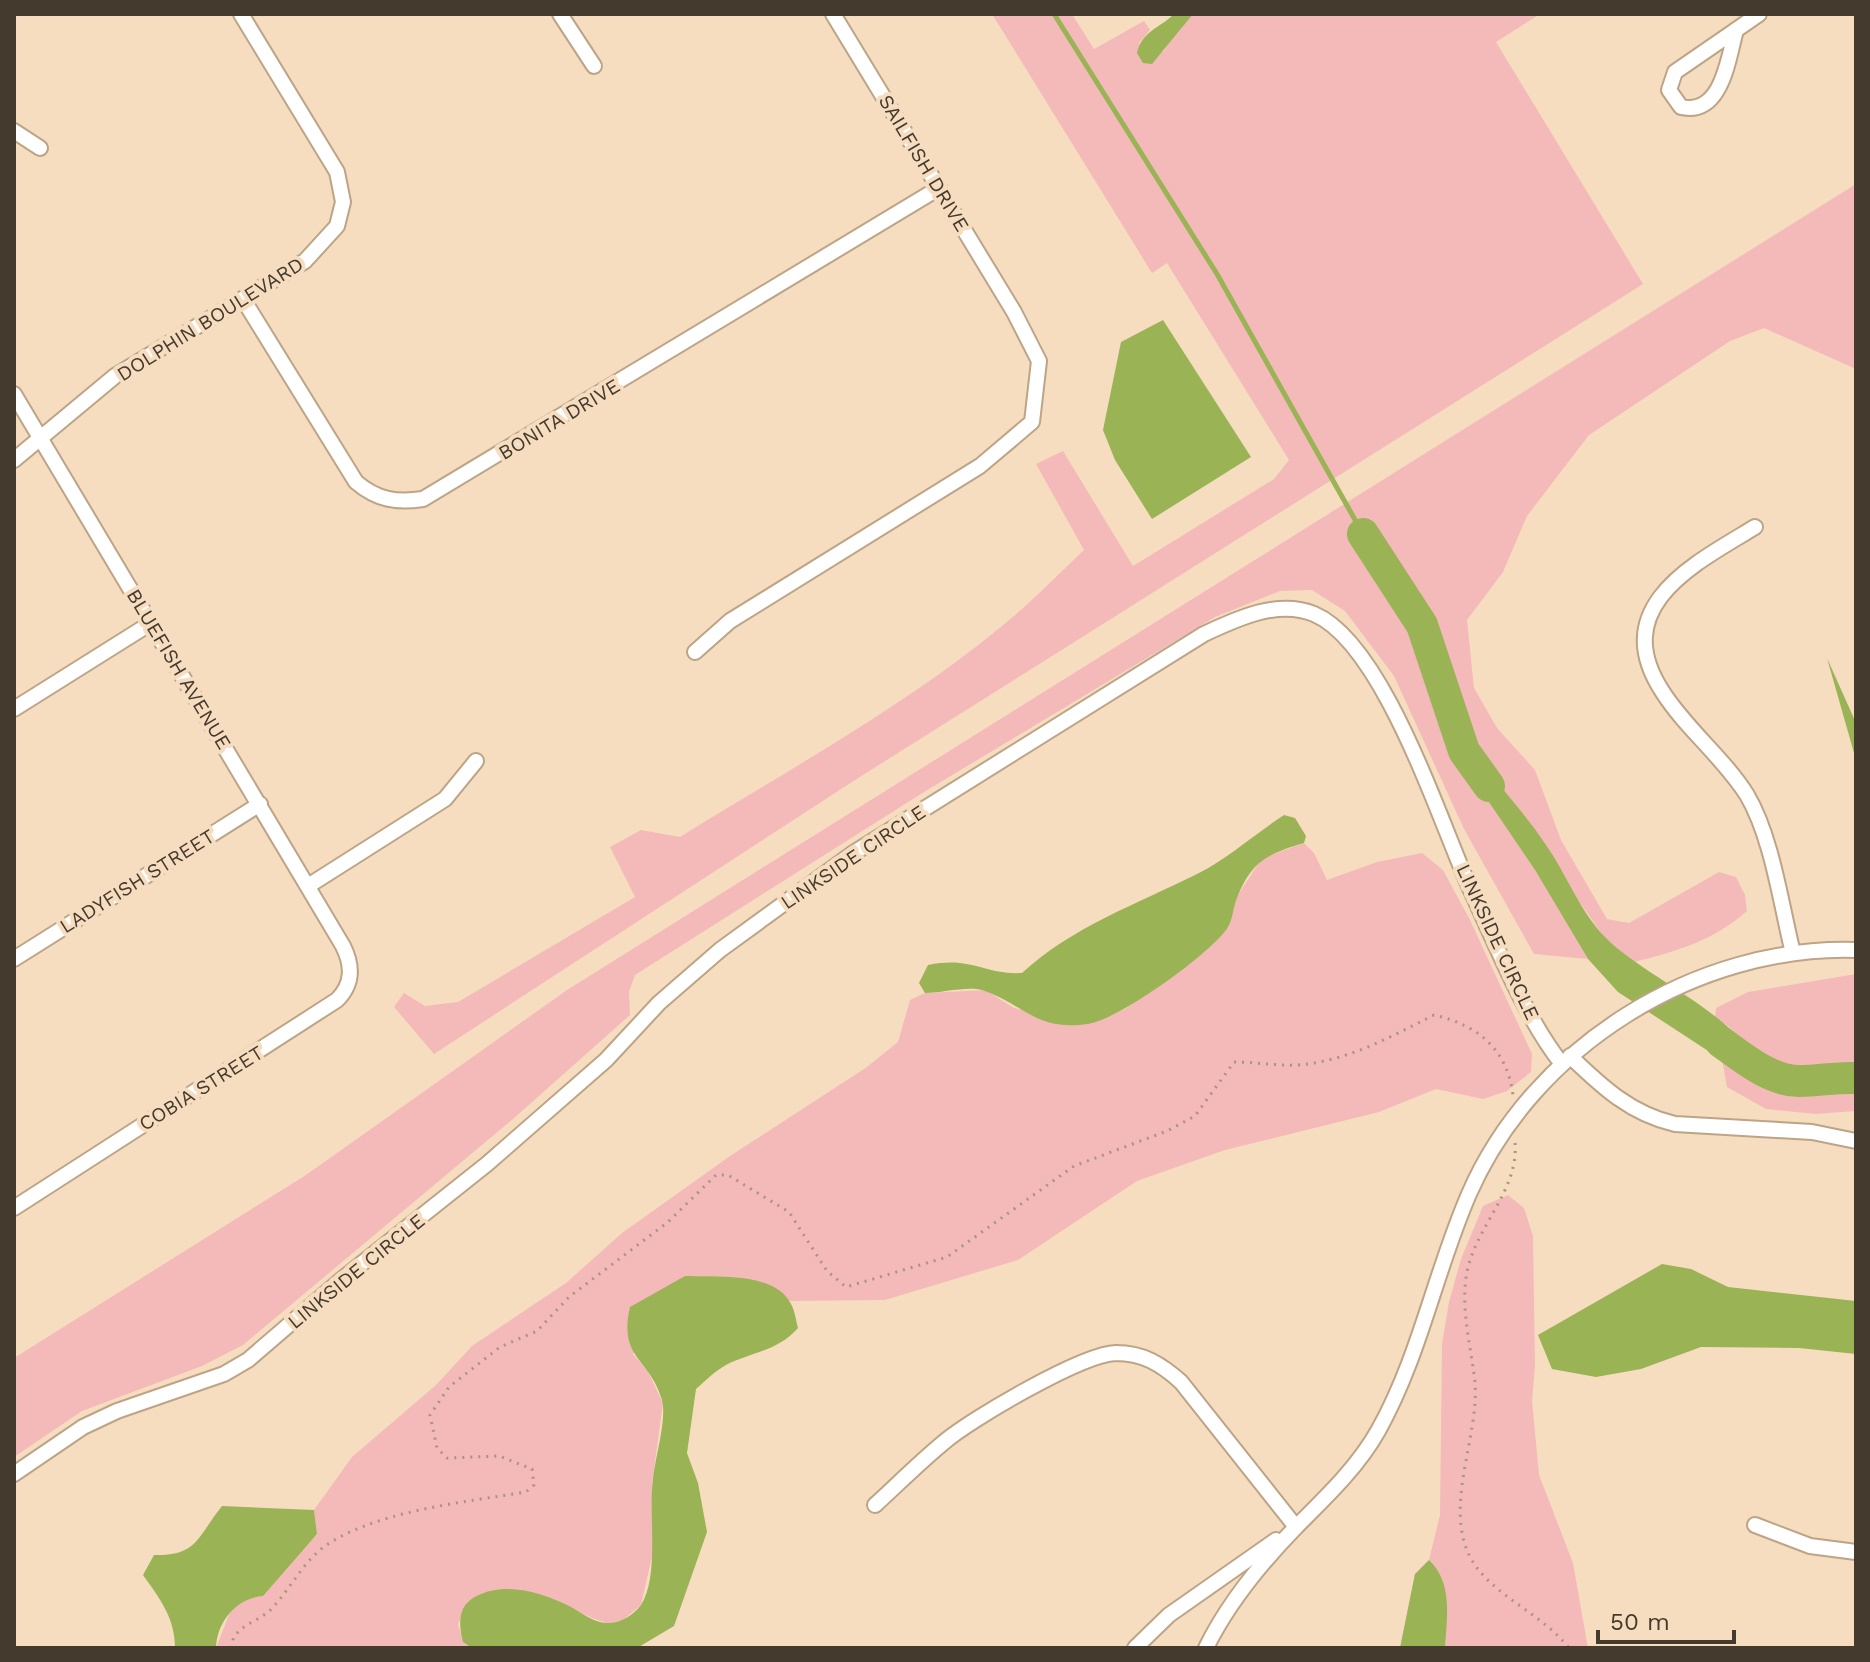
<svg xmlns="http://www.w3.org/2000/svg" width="1870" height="1662" font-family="'Work Sans',sans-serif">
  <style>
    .green { fill: #f4bab9 }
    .water { fill: #9ab355 }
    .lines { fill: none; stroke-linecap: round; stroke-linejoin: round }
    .stream { stroke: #9ab355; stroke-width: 5 }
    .river { stroke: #9ab355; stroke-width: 32 }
    .minor-casing { stroke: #bda487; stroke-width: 18 }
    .path { stroke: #a9957f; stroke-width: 3; stroke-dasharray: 2 6; stroke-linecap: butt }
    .minor { stroke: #fff; stroke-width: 14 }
    .labels { text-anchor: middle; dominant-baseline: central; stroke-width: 8; stroke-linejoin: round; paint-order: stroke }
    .street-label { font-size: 20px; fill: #453a2e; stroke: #f7ddbf }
  </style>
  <rect width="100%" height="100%" fill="#f7ddbf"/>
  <g class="green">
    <path d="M992,14H1072L1094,49L1144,21L1150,30L1139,43L1163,52L1183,22L1193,14H1540L1496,42L1643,284L855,780L434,1054L394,1007L404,993L425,1006L458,1002L635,897L610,847L641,830L680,837C793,767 923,696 1022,609C1043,590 1064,569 1084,550L1036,464L1063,451L1133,566L1274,479L1289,460L1167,263L1152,273Z"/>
    <path d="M1856,184V369L1764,328L1730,341L1589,435L1527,516L1503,572L1467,620L1474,688L1497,728L1535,770L1561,840L1607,919L1629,923L1719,872L1736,877L1745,895L1747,911C1715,940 1675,952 1634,962L1604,937L1564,880L1547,846L1465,751L1463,764L1535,870L1588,959L1534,954L1464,829L1394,676L1345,611L1312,590L1280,591L1215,617L924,792L635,975L629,992L630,1015L513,1119L243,1345L202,1366L82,1411L14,1457V1358L306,1175L567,990Z"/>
    <path d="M1304,843L1314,853L1327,880L1377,862L1422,853L1443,870L1470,920L1532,1054L1531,1072L1507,1091L1483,1099L1436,1089L1379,1112L1225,1150L1137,1181L1018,1260L885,1300L790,1301L769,1286L736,1277L685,1276L633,1354L648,1372L663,1403L652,1484L653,1552L641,1605L623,1620L609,1624C562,1609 516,1573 468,1602L458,1624L463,1642L472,1648H216L230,1612L317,1535L314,1510L352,1457L436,1385L472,1346L566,1283L622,1233L730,1156L867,1067L898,1042L910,1000L925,993L985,990L1014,1008L1092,1023L1125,1009L1228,927L1236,898L1262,858Z"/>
    <path d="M1856,974V1111L1816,1114L1766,1109L1727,1087L1722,1060L1741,1067H1757C1750,1043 1736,1031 1715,1017L1716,1008L1748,992Z"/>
    <path d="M1508,1195L1524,1208L1533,1236L1535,1366L1532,1401L1539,1475L1573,1563L1588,1648H1400L1415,1574L1429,1560L1440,1515L1442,1344L1449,1302L1461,1259L1483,1206Z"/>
  </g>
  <g class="water">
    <path d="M1174,14H1193L1152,64L1143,63L1137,53C1142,31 1160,28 1174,14Z"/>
    <path d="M1163,320L1251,457L1152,519L1115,460L1103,430L1121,342Z"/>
    <path d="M1827,658L1856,723V760Z"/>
    <path d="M1464,751L1474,753C1497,784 1525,813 1546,845C1567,875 1580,912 1606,938C1647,979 1741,1016 1758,1068L1741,1067L1722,1060L1618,992L1588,959L1535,870L1463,764Z"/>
    <path d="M1284,815L1295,818L1306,836L1304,843C1268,854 1252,860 1237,898C1233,907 1233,919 1228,927C1212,953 1118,1020 1088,1024C1036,1031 1026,1006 985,991C970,985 943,993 925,993L919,983L928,965C972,956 984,975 1022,973C1072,927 1137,904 1197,874C1227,859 1255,834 1284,815Z"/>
    <path d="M1662,1264L1691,1269L1728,1287L1856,1301V1354L1799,1348L1701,1347L1641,1369L1596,1377L1552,1369L1538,1335Z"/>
    <path d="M685,1276C715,1277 774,1271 791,1304C795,1311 796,1321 798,1328C778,1351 752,1352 726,1365C715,1371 705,1381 696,1389L687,1453L698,1483L707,1532L674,1626L637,1648H472L463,1642C459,1627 457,1608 473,1598C503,1580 542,1592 571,1607C583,1614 596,1624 610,1623C620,1623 635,1614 641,1605C660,1575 648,1513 653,1479C655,1458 667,1420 662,1400C650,1358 618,1359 630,1307Z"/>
    <path d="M222,1506L314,1510L317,1534L263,1596C237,1598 217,1621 216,1648H175C175,1618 160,1599 143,1575L154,1555C198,1556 197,1537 222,1506Z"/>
    <path d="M1429,1560C1453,1583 1447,1617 1445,1648H1400L1415,1574Z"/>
  </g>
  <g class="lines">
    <path class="stream" d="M1054,14L1217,274L1363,534"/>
    <g class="river">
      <path d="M1363,534L1422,625L1464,751L1489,786"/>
      <path d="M1721,1042C1743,1058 1771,1081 1799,1081C1819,1081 1836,1077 1856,1078"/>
    </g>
    <defs>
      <g id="minor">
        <path d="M560,14L594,66"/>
        <path d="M1736,30C1728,59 1722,116 1681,107L1669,90L1675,72Z"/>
        <path d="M1736,30L1759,14"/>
        <path d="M14,131L40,148"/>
        <path d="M243,299L356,482C377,500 397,503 423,499L939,188"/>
        <path d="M14,394L343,946C353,966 353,984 337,1000L14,1208"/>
        <path d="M14,460L115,376L305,261L337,226L343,202L337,172L241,14"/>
        <path d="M1755,527C1696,563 1607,606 1662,691C1686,729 1723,757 1747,795C1772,837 1781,905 1793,953"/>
        <path d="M695,652L730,621L980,466L1032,422L1039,361L1014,312L833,14"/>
        <path d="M14,709L151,623"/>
        <path d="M308,886L445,799L476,761"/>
        <path d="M14,959L260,804"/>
        <path d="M1570,1056C1602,1087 1631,1114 1675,1124L1812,1132L1856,1141"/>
        <path d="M14,1474L83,1427L117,1411L224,1374L248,1360L341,1280L487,1164L606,1060L659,1003L720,950L852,854L1204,634C1236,619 1278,599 1314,614C1383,643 1439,819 1469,886C1494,940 1525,1018 1562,1064"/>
        <path d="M875,1505C898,1484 920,1462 943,1443C971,1419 1082,1354 1116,1353C1143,1353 1161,1364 1181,1382L1296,1527"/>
        <path d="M1755,1525L1810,1546L1856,1552"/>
        <path d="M1135,1648L1169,1615L1276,1540"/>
        <path d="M1206,1648C1228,1603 1261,1563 1296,1527C1326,1497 1357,1468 1378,1431C1420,1356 1435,1272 1469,1194C1533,1047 1696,945 1856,950"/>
      </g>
    </defs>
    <use href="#minor" class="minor-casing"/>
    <g class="path">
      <path d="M1515,1143C1519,1190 1476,1226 1467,1272C1460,1308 1471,1346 1475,1382C1480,1439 1438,1516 1477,1568C1502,1600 1544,1616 1569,1648"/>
      <path d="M231,1648C233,1624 260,1623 273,1607C290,1589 301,1566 320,1550C367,1512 465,1502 526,1492L534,1485L532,1469L499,1456L447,1458L437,1448L430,1415L449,1387L500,1347L537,1331L569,1297L668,1222L716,1175H728L789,1212L827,1271L846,1287L947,1257L1074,1166L1167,1131L1195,1116L1234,1062C1255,1062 1277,1066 1298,1065C1348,1061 1390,1037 1434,1015C1478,1025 1507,1049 1513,1095"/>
    </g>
    <use href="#minor" class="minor"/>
  </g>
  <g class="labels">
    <g class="street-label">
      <text transform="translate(924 163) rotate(59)">SAILFISH DRIVE</text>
      <text transform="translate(210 319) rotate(-32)">DOLPHIN BOULEVARD</text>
      <text transform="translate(559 419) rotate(-31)">BONITA DRIVE</text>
      <text transform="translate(179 669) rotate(59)">BLUEFISH AVENUE</text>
      <text transform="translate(853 857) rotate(-34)">LINKSIDE CIRCLE</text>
      <text transform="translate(137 881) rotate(-32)">LADYFISH STREET</text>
      <text transform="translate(1498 942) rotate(65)">LINKSIDE CIRCLE</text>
      <text transform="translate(201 1088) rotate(-32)">COBIA STREET</text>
      <text transform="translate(356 1271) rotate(-39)">LINKSIDE CIRCLE</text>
    </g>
  </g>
  <rect width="1870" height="1662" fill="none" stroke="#453a2e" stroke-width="32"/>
  <path d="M1598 1630v12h136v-12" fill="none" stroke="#453a2e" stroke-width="4"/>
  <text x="1610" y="1630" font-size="24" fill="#453a2e" stroke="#f7ddbf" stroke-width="6" paint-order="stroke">50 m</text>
</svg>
